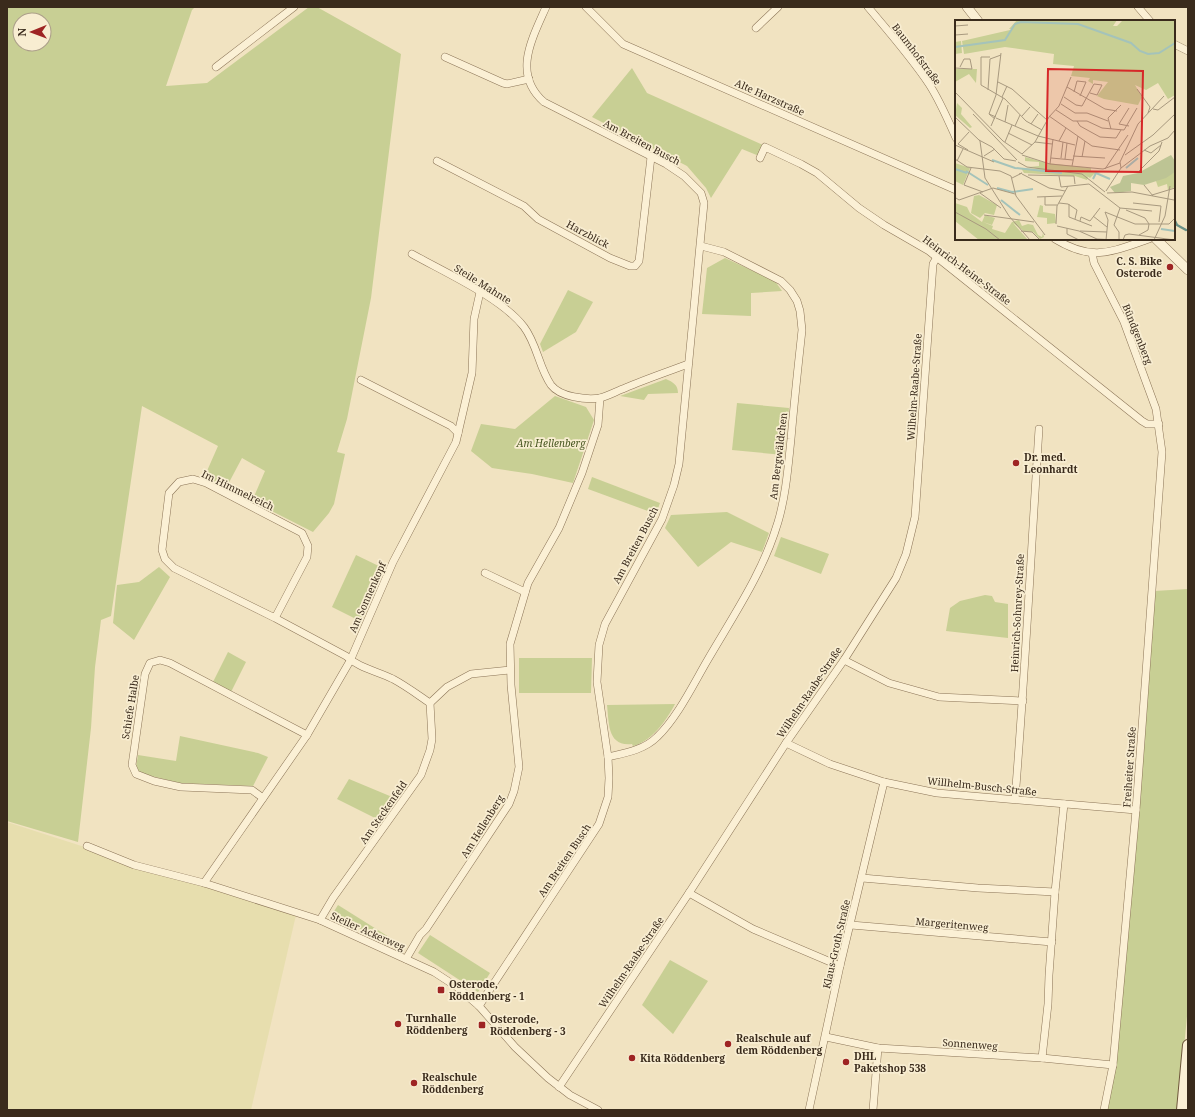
<svg xmlns="http://www.w3.org/2000/svg" width="1195" height="1117" font-family="'Noto Serif',serif">
  <style>
    .farmland { fill: #e7deae }
    .green { fill: #c8cf94; fill-rule: evenodd }
    .lines { fill: none; stroke-linecap: round; stroke-linejoin: round }
    .stream { stroke: #6a9188; stroke-width: 2.5 }
    .minor-casing { stroke: #8b7457; stroke-width: 8 }
    .tertiary-casing { stroke: #8b7457; stroke-width: 10 }
    .secondary-casing { stroke: #6d553a; stroke-width: 12 }
    .minor { stroke: #fbf0d5; stroke-width: 7 }
    .tertiary { stroke: #fbf0d5; stroke-width: 9 }
    .secondary { stroke: #fbf0d5; stroke-width: 10 }
    .poi-dot { fill: #9e2423; stroke: #f8edd1; stroke-width: 1.5 }
    .labels { text-anchor: middle; dominant-baseline: central; stroke-width: 3.5; stroke-linejoin: round; paint-order: stroke }
    .street-label { font-size: 10px; fill: #3a2b1c; stroke: #f8edd1 }
    .poi-label { font-size: 10px; font-weight: bold; fill: #3a2b1c; stroke: #f8edd1; text-anchor: start }
    .park-label { font-size: 10px; font-style: italic; fill: #495822; stroke: #f8edd1 }
    .inset-river { fill: none; stroke: #a4c3ba; stroke-width: 2 }
    .inset-road { fill: none; stroke: #a8997f; stroke-width: 1 }
    .view { fill: #d62828; fill-opacity: 0.15; stroke: #d62828; stroke-width: 2 }
    .inset-edge { fill: none; stroke: #3a2b1c; stroke-width: 2 }
  </style>
  <rect width="100%" height="100%" fill="#f1e3c1"/>
  <path class="farmland" d="M7,822L296,915L251,1110H7Z"/>
  <g class="green">
    <path d="M7,7H195L192,10L166,86L207,83L309,7H317L401,54L371,298L347,419L337,452L345,454L334,504L329,513L313,532L252,501L265,471L242,458L225,490L203,480L218,446L142,406L111,616L101,620L95,667L91,728L78,842L7,821ZM20,20H44V44H20Z"/>
    <path d="M632,68L647,93L763,145L759,156L742,149L711,198L706,188L687,166L592,117Z"/>
    <path d="M725,258L775,281L782,291L751,293V316L702,314L707,268Z"/>
    <path d="M568,290L593,302L576,332L543,352L540,344Z"/>
    <path d="M666,379C673,382 678,385 678,393L648,394L644,400L620,396Z"/>
    <path d="M555,396L586,407L594,420L573,483L532,474L492,468L471,451L481,424L515,429Z"/>
    <path d="M737,403L789,408L784,455L732,450Z"/>
    <path d="M592,477L660,503L656,514L588,489Z"/>
    <path d="M727,512L769,533L762,552L731,542L698,567L665,528L671,515Z"/>
    <path d="M781,537L829,554L821,574L774,556Z"/>
    <path d="M356,555L385,569L360,621L332,607Z"/>
    <path d="M159,567L170,577L134,640L113,623L117,585L139,582Z"/>
    <path d="M1188,589V1006L1178,1110H1107L1154,591Z"/>
    <path d="M985,595L992,596L995,602L1008,604V638L946,631L950,608L960,601Z"/>
    <path d="M228,652L246,662L231,692L213,682Z"/>
    <path d="M519,658H592L591,693H519Z"/>
    <path d="M675,704C666,721 652,741 633,746L632,744C607,747 609,722 607,705Z"/>
    <path d="M180,736L258,753L268,757L253,786L179,783L140,773L136,767L138,755L176,761Z"/>
    <path d="M349,779L397,799L381,821L337,799Z"/>
    <path d="M338,905L405,947L402,948L334,917L333,913Z"/>
    <path d="M430,935L490,973L478,992L418,953Z"/>
    <path d="M670,960L708,981L673,1034L642,1005Z"/>
  </g>
  <g class="lines">
    <path class="stream" d="M1174,219L1177,225L1186,230"/>
    <defs>
      <g id="minor">
        <path d="M586,7L623,44L956,190"/>
        <path d="M868,7C889,32 911,57 929,84C940,101 948,120 956,138"/>
        <path d="M1138,7L1150,21"/>
        <path d="M756,28L778,7"/>
        <path d="M1174,44L1188,51"/>
        <path d="M445,57L503,83L507,84L529,79"/>
        <path d="M216,67L294,7"/>
        <path d="M760,158L765,147L801,164L817,173L859,208L884,225L929,251L1142,421L1147,424H1159"/>
        <path d="M437,161L524,206L538,219L610,258L630,266H635L639,261L651,157"/>
        <path d="M1055,239C1093,262 1110,252 1149,239"/>
        <path d="M1092,253L1094,263L1124,322L1156,409L1162,452L1136,810L1113,1065L1104,1110"/>
        <path d="M412,254C444,272 502,298 524,327C537,344 539,368 551,385C560,397 586,400 600,398C608,396 617,391 625,388C646,379 667,372 688,364"/>
        <path d="M361,380L451,426L458,433"/>
        <path d="M485,573L525,592"/>
        <path d="M275,618L307,557L308,546L302,533L206,483L193,479L179,482L169,493L162,550L165,559L174,568L275,618L346,656C359,668 377,671 393,679C406,686 418,695 430,703"/>
        <path d="M844,660L889,683L939,697L1023,701"/>
        <path d="M786,743L830,764L884,782L937,793L1136,810"/>
        <path d="M608,757C625,753 644,750 657,737C677,718 693,685 707,661C733,616 763,573 778,522C786,495 788,467 791,439C794,403 798,367 802,330L800,311L797,301L790,290L781,281L724,252L701,246"/>
        <path d="M263,798L252,790L181,787L154,781L136,774L132,765L145,674L150,663L160,660L170,663L307,735"/>
        <path d="M1015,799C1025,676 1031,552 1039,429"/>
        <path d="M87,846L134,865L204,883L320,920L434,972L457,987L479,1006L515,1047L548,1078L570,1095L598,1110"/>
        <path d="M862,878L978,888L1055,892"/>
        <path d="M204,883L307,735L350,661L393,562L456,442L472,373L474,319L480,292"/>
        <path d="M689,893L753,929L840,966"/>
        <path d="M320,920L333,898L421,775L430,750L432,739L430,703L447,687L471,674L510,670"/>
        <path d="M851,925L1052,942"/>
        <path d="M406,959L420,935L426,929L509,804L514,791L519,767L511,685L510,644L528,583L559,528L582,473L598,425L600,398"/>
        <path d="M479,1006L599,824L608,797L609,778L608,757L597,682L599,645L605,624L662,519L674,485L679,464L704,203L701,193L684,176L666,164L544,102C512,74 532,39 546,7"/>
        <path d="M826,1037L878,1048L1042,1058L1113,1065"/>
        <path d="M1042,1058L1048,1004L1049,975L1055,892L1064,804"/>
        <path d="M559,1087L689,893L786,743L844,660L896,578L906,554L915,517L933,264L937,257"/>
        <path d="M809,1110L840,966L884,782"/>
        <path d="M873,1110L878,1048"/>
      </g>
      <g id="tertiary">
        <path d="M967,7L978,21"/>
        <path d="M1156,239L1188,270"/>
      </g>
      <path id="secondary" d="M1182,1110L1188,1045"/>
    </defs>
    <use href="#minor" class="minor-casing"/>
    <use href="#tertiary" class="tertiary-casing"/>
    <use href="#secondary" class="secondary-casing"/>
    <use href="#minor" class="minor"/>
    <use href="#tertiary" class="tertiary"/>
    <use href="#secondary" class="secondary"/>
  </g>
  <g class="poi-dot">
    <circle cx="1170" cy="267" r="4"/>
    <circle cx="1016" cy="463" r="4"/>
    <rect x="437" y="986" width="8" height="8" rx="2"/>
    <circle cx="398" cy="1024" r="4"/>
    <rect x="478" y="1021" width="8" height="8" rx="2"/>
    <circle cx="728" cy="1044" r="4"/>
    <circle cx="632" cy="1058" r="4"/>
    <circle cx="846" cy="1062" r="4"/>
    <circle cx="414" cy="1083" r="4"/>
  </g>
  <g class="labels">
    <g class="street-label">
      <text transform="translate(917 54) rotate(53)">Baumhofstraße</text>
      <text transform="translate(770 97) rotate(24)">Alte Harzstraße</text>
      <text transform="translate(642 142) rotate(28)">Am Breiten Busch</text>
      <text transform="translate(588 234) rotate(28)">Harzblick</text>
      <text transform="translate(967 270) rotate(37)">Heinrich-Heine-Straße</text>
      <text transform="translate(483 284) rotate(32)">Steile Mahnte</text>
      <text transform="translate(1138 334) rotate(68)">Bündgenberg</text>
      <text transform="translate(914 387) rotate(-86)">Wilhelm-Raabe-Straße</text>
      <text transform="translate(778 456) rotate(-83)">Am Bergwäldchen</text>
      <text transform="translate(238 490) rotate(26)">Im Himmelreich</text>
      <text transform="translate(635 545) rotate(-62)">Am Breiten Busch</text>
      <text transform="translate(367 597) rotate(-66)">Am Sonnenkopf</text>
      <text transform="translate(1017 613) rotate(-87)">Heinrich-Sohnrey-Straße</text>
      <text transform="translate(809 692) rotate(-56)">Wilhelm-Raabe-Straße</text>
      <text transform="translate(130 707) rotate(-81)">Schiefe Halbe</text>
      <text transform="translate(1129 767) rotate(-86)">Freiheiter Straße</text>
      <text transform="translate(982 786) rotate(6)">Willhelm-Busch-Straße</text>
      <text transform="translate(383 812) rotate(-55)">Am Steckenfeld</text>
      <text transform="translate(482 826) rotate(-58)">Am Hellenberg</text>
      <text transform="translate(564 860) rotate(-56)">Am Breiten Busch</text>
      <text transform="translate(952 924) rotate(5)">Margeritenweg</text>
      <text transform="translate(368 931) rotate(24)">Steiler Ackerweg</text>
      <text transform="translate(836 944) rotate(-77)">Klaus-Groth-Straße</text>
      <text transform="translate(631 962) rotate(-56)">Wilhelm-Raabe-Straße</text>
      <text transform="translate(970 1044) rotate(4)">Sonnenweg</text>
    </g>
    <g class="poi-label">
      <text x="1162" y="261" text-anchor="end">C. S. Bike<tspan x="1162" dy="12">Osterode</tspan></text>
      <text x="1024" y="457">Dr. med.<tspan x="1024" dy="12">Leonhardt</tspan></text>
      <text x="449" y="984">Osterode,<tspan x="449" dy="12">Röddenberg - 1</tspan></text>
      <text x="406" y="1018">Turnhalle<tspan x="406" dy="12">Röddenberg</tspan></text>
      <text x="490" y="1019">Osterode,<tspan x="490" dy="12">Röddenberg - 3</tspan></text>
      <text x="736" y="1038">Realschule auf<tspan x="736" dy="12">dem Röddenberg</tspan></text>
      <text x="854" y="1056">DHL<tspan x="854" dy="12">Paketshop 538</tspan></text>
      <text x="640" y="1058">Kita Röddenberg</text>
      <text x="422" y="1077">Realschule<tspan x="422" dy="12">Röddenberg</tspan></text>
    </g>
    <g class="park-label">
      <text x="551" y="443">Am Hellenberg</text>
    </g>
  </g>
  <g transform="translate(955 20)">
    <rect width="220" height="220" fill="#f1e3c1"/>
    <path d="M62,0H162L158,6H162L168,0H220V75L213,79L203,63L191,70L180,65L187,77L183,85L149,79L142,76L153,62L138,60V64L133,61L135,58L116,56L119,46L98,44L99,34L50,27L9,34L7,21L55,10V13L56,9H54ZM6,21L7,33L0,34V22ZM0,49H22L21,63L14,54L0,62ZM2,83L7,88L6,94L17,107L15,108L0,95ZM70,137L92,143L136,148V151L146,153L139,154L135,158L127,153L133,157L132,160L120,156L69,153L66,148L86,149L74,147L84,146V142L70,141ZM0,143L15,148L8,165L0,161ZM220,152V167L213,170L212,164L203,167L201,161ZM24,175L42,185L39,195L30,193L25,198L16,193L19,176ZM0,183L12,187L15,193L27,202L30,195L40,198L37,205L28,202L38,206L37,209L50,213L57,202L64,200L67,206L73,204L78,205L83,215L87,217L88,213L89,217L85,219L78,212H70L58,203L73,220H24L0,201ZM85,185L88,186V192L100,194L101,203L92,204V198L82,197Z" fill="#c8cf94"/>
    <path d="M216,135L220,141V152L211,158L189,165L176,163V171L160,173L155,167L165,163L168,156L183,153Z" fill="#bdc494"/>
    <path class="inset-river" d="M0,27L50,20L60,4L66,2L123,4L176,23L185,31L193,34L204,33L220,23M37,140L60,148L107,153M171,148L183,138M0,149L12,153M11,151L33,165M138,159L141,153L155,159M42,168L57,172L78,169M46,180L65,195M206,209L220,211"/>
    <path class="inset-road" d="M0,6L13,5M0,15L13,14M35,37H26V65L50,79L71,101L87,110M0,48L17,49L15,39H9L5,47M43,62L57,69L92,100M112,67L150,89L162,91M182,69L195,87L193,93M33,70L35,39L46,35M0,72L48,121L67,134M119,72L122,61L131,62L125,76M47,77L52,66M109,77L121,85L127,86M106,84L120,93H132L153,101M127,86L139,64L147,65L142,75L135,73M174,88L164,104L174,106M198,89L203,90L220,77M101,90L118,101H132L147,108L169,110L182,88M18,94L62,140M34,94L41,75L46,33M67,96L75,87M94,96L137,126L165,130M0,97L25,121L30,158L54,196L75,220M41,98L83,116L120,125M40,99L34,94L41,97M122,101L125,106L145,117L161,118L166,110M50,102L53,85M76,104L83,94M36,106L48,78M60,106L65,95M156,109L153,98L166,85M53,113L77,125M24,120L37,127L49,139L61,141M104,121L111,108M50,122L57,105M80,122L97,124M0,125L39,142M13,130L3,124L14,112M189,130L196,133L206,125M67,134L80,122L94,97L104,86L116,57M67,135L95,144L148,149L165,143M170,135L198,115L220,94M29,136L40,129M118,136L150,138M127,137L130,121M96,138L118,140M106,138L108,122M0,139L12,147L45,151L56,156M110,139L112,123M2,141L8,129M63,142L72,147L127,154L150,172M95,144L98,119M117,146L123,116M16,148L9,165L28,172M166,148L165,142L183,104L209,76M150,149L173,115M183,152L204,131L207,122M67,154L94,168L110,171M73,155L119,156L120,164M56,156L61,176L90,215M104,156L106,167L134,164L165,188L197,191M57,158L67,153L64,154M189,165L198,176M151,171L166,148L195,126L213,118L220,110M25,173L46,188M152,173L177,172L219,180M197,175L220,168M82,177L107,176M90,177V185H102M1,178L4,180L38,168L60,174M104,183L113,184L122,190L120,199M178,183L206,186L204,202M114,184V197L137,206M171,190L190,198L194,204M0,192L31,209L45,220M29,195L79,202M138,196L152,207M125,201L126,197L135,201L145,188M101,204L102,186L113,166M102,206L124,211L142,219L161,220M112,208V214L124,220M66,211L77,212L85,220M125,211L152,212M184,215L193,210L194,204M151,220L153,200L150,192L180,204H214L220,198M164,220V212L159,205L165,188M168,220L170,215L174,214L220,220M199,220L210,196L215,166"/>
    <path class="view" d="M93,49L188,51L186,152L91,151Z"/>
    <rect width="220" height="220" class="inset-edge"/>
  </g>
  <rect width="1195" height="1117" fill="none" stroke="#3a2b1c" stroke-width="16"/>
  <g transform="translate(32 32) rotate(269)"><circle r="19" fill="#f8edd1" stroke="#ac9f89"/>
  <path d="M0-3L7 15L0 10L-7 15Z" fill="#9e2423"/>
  <text y="-6" font-size="11" font-weight="bold" text-anchor="middle" fill="#3a2b1c">N</text>
  </g>
</svg>
